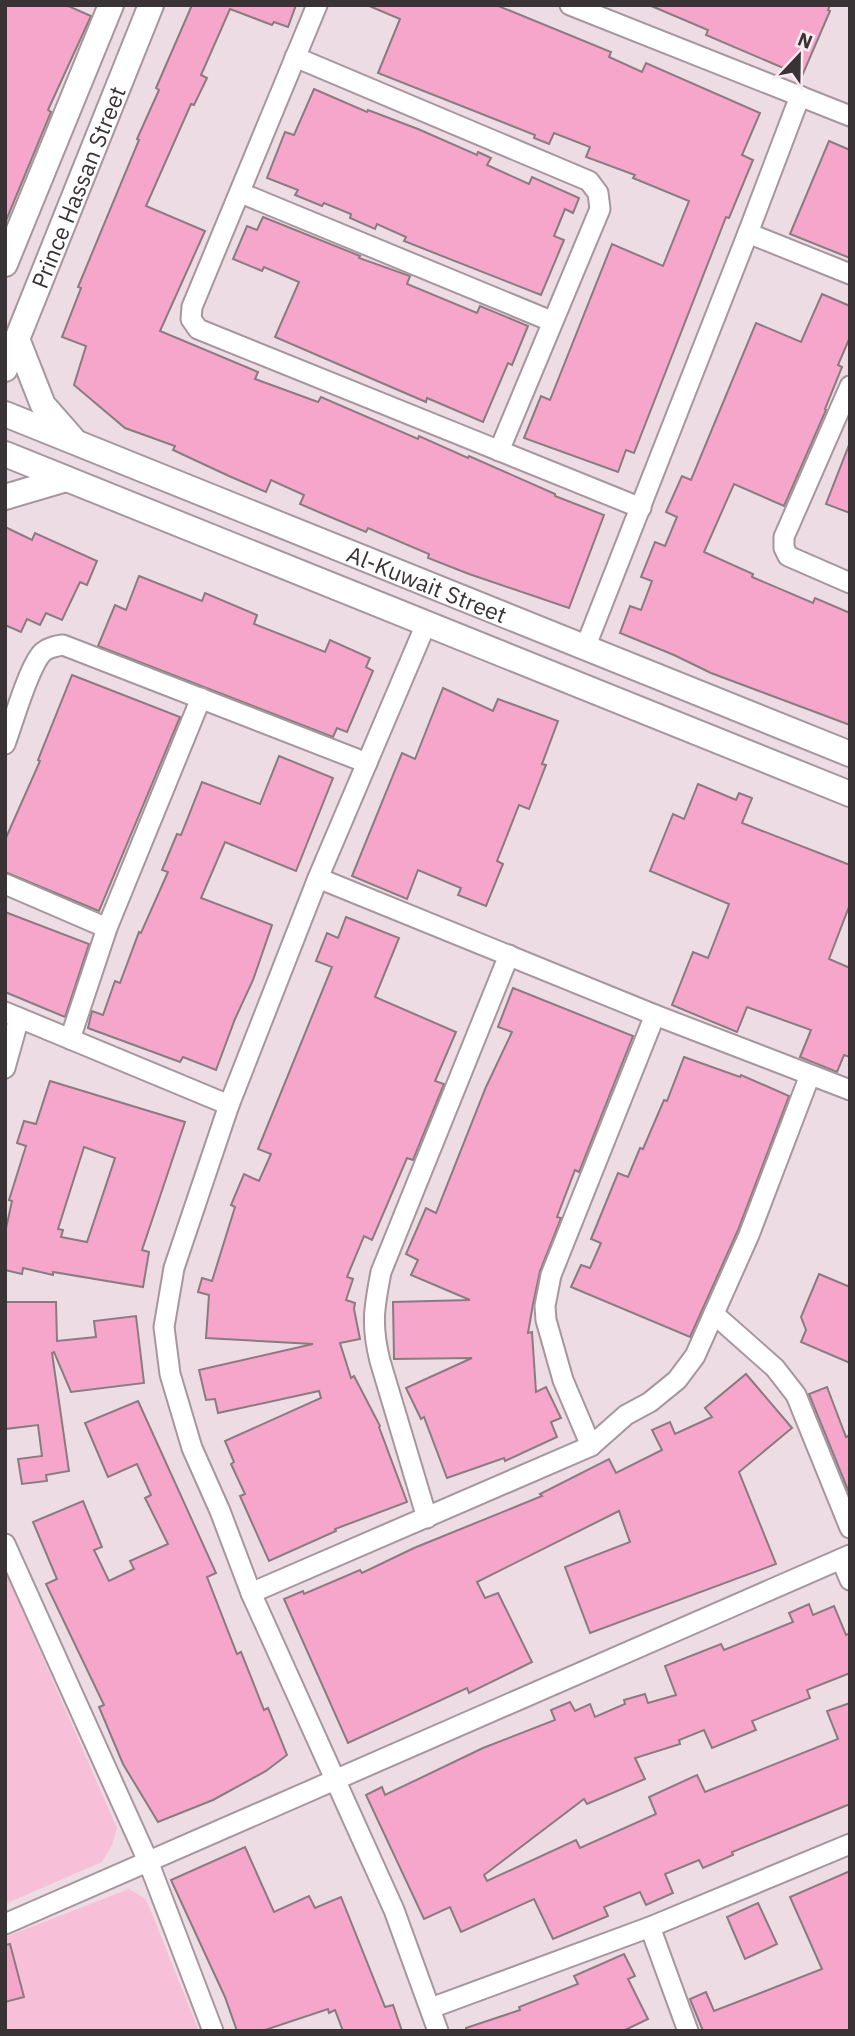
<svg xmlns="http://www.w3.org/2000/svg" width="855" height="2036" font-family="'IBM Plex Sans',sans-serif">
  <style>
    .green { fill: #f8c0d8 }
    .building { fill: #f7a6cb; stroke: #8a7b81; stroke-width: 2; fill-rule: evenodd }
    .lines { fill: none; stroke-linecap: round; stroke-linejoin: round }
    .minor-casing { stroke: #a6969d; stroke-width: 23 }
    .major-casing { stroke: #a6969d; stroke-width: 28 }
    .minor { stroke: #fff; stroke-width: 19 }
    .major { stroke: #fff; stroke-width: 24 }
    .labels { text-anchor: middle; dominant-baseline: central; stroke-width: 5; stroke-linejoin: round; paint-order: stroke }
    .street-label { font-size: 23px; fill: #3a3336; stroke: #fbeaf1 }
  </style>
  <rect width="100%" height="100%" fill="#eddce3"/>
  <g class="green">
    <path d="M5,1571L117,1828L112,1845L102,1862L5,1904Z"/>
    <path d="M129,1889L146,1899L199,2031H5V1937Z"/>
  </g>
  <g class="building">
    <path d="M5,5H66L91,16L48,110L51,112L5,223Z"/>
    <path d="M192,5H296L288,27L274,22L272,25L230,9L201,75L207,78L194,105L191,104L146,206L205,231L160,331L258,372L255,379L318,402L321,397L418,439L419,436L468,458L469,456L555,494V496L604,515L569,608L469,574L428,558L429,554L368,528L366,532L328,516L300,504L304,495L271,480L266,492L229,476L173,450L175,446L125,428L74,385L86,346L62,337L81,288L78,287L139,140L137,139L159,90L156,88Z"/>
    <path d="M367,5H496L611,52L609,57L642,72L646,63L760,113L742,155L753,160L729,218L726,217L634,453L626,450L618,472L524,438L541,396L550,400L612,244L663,266L689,201L633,178L635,175L586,157L590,147L554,133L549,144L534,138L535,135L378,73L400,19Z"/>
    <path d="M649,5H830L828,10L830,11L802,76L706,35L708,30Z"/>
    <path d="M314,89L367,112L368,110L418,129L477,155L478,152L491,158L487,165L529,184L532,177L579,198L573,213L565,209L554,236L564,240L541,295L404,241L406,237L377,224L375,229L350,218L351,214L324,203L322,206L295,195L298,190L267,178L285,132L294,135Z"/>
    <path d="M829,141L850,150V258L790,234Z"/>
    <path d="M263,217L360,256L359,258L410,276L407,284L477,313L480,306L528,326L512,365L508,363L483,422L427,398L426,402L275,337L299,282L264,267L262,271L233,259L247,226L257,230Z"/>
    <path d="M822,294L850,306V337L838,365L842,367L825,409L826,410L784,506L734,484L704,552L753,574L752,577L813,603L815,598L850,613V725L711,673L674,655L620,633L630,606L641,610L652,581L641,577L655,542L665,546L677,517L666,512L682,476L691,480L756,323L801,342Z"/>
    <path d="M849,445H850V513L826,504Z"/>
    <path d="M5,527L32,540L35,533L97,561L87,585L80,582L62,620L46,613L40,625L27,619L21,632L5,625Z"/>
    <path d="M139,576L202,601L205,593L257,615L254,624L325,652L330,640L370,658L366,667L373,671L347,732L337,728L333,737L98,646L115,605L126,610Z"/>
    <path d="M72,675L180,717L99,911L5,872V840L40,761L38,760Z"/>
    <path d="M443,688L493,711L498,699L558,721L542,764L546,765L529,809L519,805L497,861L503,864L486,906L458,895L461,888L418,870L407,899L352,876L402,753L415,759Z"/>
    <path d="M279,756L333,778L296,871L225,842L201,898L272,925L253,980L235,1019L216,1070L183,1057L180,1062L88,1028L92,1011L103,1015L115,981L120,983L139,932L141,933L168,872L162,870L177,834L181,835L202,782L260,804Z"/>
    <path d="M698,784L736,800L739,793L752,798L742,823L850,865V904L829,959L850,968V1057L844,1055L837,1072L800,1057L811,1030L747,1007L737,1032L672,1005L693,952L708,958L729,904L650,871L673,814L684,819Z"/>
    <path d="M5,912L89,944L65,1017L5,992Z"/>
    <path d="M346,917L399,938L375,997L456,1032L435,1081L444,1084L413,1160L407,1158L372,1240L364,1236L347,1277L353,1279L346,1300L355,1303L354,1309L360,1339L340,1343L351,1378L354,1376L380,1426L379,1427L407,1502L335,1529L336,1531L269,1561L240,1496L245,1494L231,1464L234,1462L225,1441L321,1398L319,1391L218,1413L215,1399L206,1400L199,1370L313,1344L206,1338L209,1295L198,1292L202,1278L212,1281L235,1207L231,1205L244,1174L259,1181L271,1154L258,1149L332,967L316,961L327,933L338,938Z"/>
    <path d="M513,988L633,1036L579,1172L575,1170L557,1217L561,1218L540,1271L533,1304L528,1333L532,1332L536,1392L546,1387L561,1418L551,1422L557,1437L505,1461L504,1458L447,1478L424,1417L421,1419L406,1388L472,1358L394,1359L393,1302L470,1300L411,1275L418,1260L406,1254L426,1208L436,1213L486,1087L512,1032L498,1027Z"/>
    <path d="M684,1057L740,1077L741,1075L789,1096L738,1230L690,1337L571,1287L581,1265L590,1268L601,1243L591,1239L618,1173L628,1177L640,1148L643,1149L664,1100L667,1101Z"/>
    <path d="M50,1081L185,1122L142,1250L149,1252L143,1287L53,1272V1275L23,1268L22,1274L5,1270V1233L12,1201L9,1200L26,1146L17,1143L24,1121L36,1124ZM84,1147L115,1158L87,1242L61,1237L63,1230L58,1229Z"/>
    <path d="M819,1274L850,1287V1363L801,1342L806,1330L801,1317Z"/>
    <path d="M5,1302H56L57,1341L96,1337L94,1321L136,1316L144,1383L71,1392L54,1352L52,1353L69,1471L46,1475L47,1481L22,1484L18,1459L42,1456L38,1425L5,1429Z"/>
    <path d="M746,1374L792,1428L739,1472L776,1564L590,1633L565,1567L630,1542L619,1511L477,1582L485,1598L498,1593L532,1662L469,1693L467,1688L348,1743L284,1599L303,1591L304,1594L360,1570L362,1573L414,1548L542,1496L540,1494L609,1459L616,1473L662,1450L652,1430L670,1422L675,1434L712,1417L705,1408Z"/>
    <path d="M827,1387L846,1437L850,1435V1495L809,1394Z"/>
    <path d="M138,1401L216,1573L207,1577L237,1654L241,1652L264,1710L268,1708L287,1755L266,1771L213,1800L158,1822L123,1764L99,1707L104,1705L46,1584L57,1579L33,1522L83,1501L102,1547L94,1550L109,1581L134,1569L130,1561L168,1544L145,1498L151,1495L137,1464L108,1477L85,1423Z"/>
    <path d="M809,1604L813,1615L834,1606L846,1635L850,1633V1673L807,1690L810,1698L752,1721L756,1730L712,1748L704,1730L679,1740L680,1744L635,1758L645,1779L587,1804L584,1799L484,1875L487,1881L576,1840L580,1848L656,1814L649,1797L697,1775L705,1792L838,1739L827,1711L850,1703V1804L732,1852L733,1855L703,1868L699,1860L665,1874L673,1893L646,1905L640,1892L604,1907L608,1916L553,1939L534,1899L461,1932L450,1907L424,1919L366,1795L382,1787L385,1795L483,1748L555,1720L551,1710L570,1702L575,1711L590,1704L595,1717L625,1704L624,1700L645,1694L648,1703L676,1695L665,1666L721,1644L724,1650L793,1622L789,1613Z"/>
    <path d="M245,1847L274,1912L309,1896L315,1908L341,1897L385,2007L393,2005L402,2031H343L335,2010L329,2013L328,2009L262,2031H237L225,1997L171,1880Z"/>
    <path d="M850,1871V2031H703L690,1999L706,1992L714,2011L822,1969L790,1897Z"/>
    <path d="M758,1903L777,1944L745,1959L727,1917Z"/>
    <path d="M10,1944L24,1997L5,2002V1945Z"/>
    <path d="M624,1954L635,1976L628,1979L648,2019L623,2031H466V2028L520,2010L519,2007L578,1984L574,1976Z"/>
  </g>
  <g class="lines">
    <defs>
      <g id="minor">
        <path d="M317,5L192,307L191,319L198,329L641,508"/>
        <path d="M570,5L850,116"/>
        <path d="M295,57L589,181L598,193L600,209L499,451"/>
        <path d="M241,193L551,321"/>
        <path d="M748,233L850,274"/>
        <path d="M850,386L784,537V548L788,556L850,583"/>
        <path d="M426,624L318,878L229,1105L174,1268L164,1327L170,1374L192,1448L220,1511L251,1593L394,1910L438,2031"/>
        <path d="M585,648L748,233L800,96"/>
        <path d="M5,744C13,723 29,665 43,652C49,647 56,646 63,645L367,763"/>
        <path d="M318,878L655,1015L850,1090"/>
        <path d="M5,884L107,928L201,698"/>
        <path d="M5,1012L229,1105"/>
        <path d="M70,1039L107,928"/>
        <path d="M5,1068L19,1018"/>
        <path d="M714,1314L775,1368L796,1395L850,1528"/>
        <path d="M591,1446L563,1380L546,1320L545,1306L551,1275L655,1015"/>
        <path d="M427,1518L380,1361C371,1325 374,1308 381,1272L509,955"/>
        <path d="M5,1544L148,1861L213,2031"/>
        <path d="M841,1559L850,1580"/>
        <path d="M251,1593L591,1446L626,1415L650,1402L677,1380L695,1356L749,1235L810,1075"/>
        <path d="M5,1924L850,1555"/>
        <path d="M431,2008L650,1927"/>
        <path d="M688,2031L650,1927L850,1844"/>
      </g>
      <g id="major">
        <path d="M5,264L111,5"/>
        <path d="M17,339L43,405L72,438"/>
        <path id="s1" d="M5,369L151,5"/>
        <path id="s2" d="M5,414L850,754"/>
        <path d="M5,454L850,794"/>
        <path d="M5,497L66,479"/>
      </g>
    </defs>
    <use href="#minor" class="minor-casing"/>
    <use href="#major" class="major-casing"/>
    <use href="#minor" class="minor"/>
    <use href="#major" class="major"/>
  </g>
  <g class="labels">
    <g class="street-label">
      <text stroke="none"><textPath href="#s1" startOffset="196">Prince Hassan Street</textPath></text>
      <text stroke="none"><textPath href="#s2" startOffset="455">Al-Kuwait Street</textPath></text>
    </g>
  </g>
  <rect width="855" height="2036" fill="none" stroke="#3a3336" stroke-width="14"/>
  <g transform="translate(799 56) rotate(22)" stroke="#fbeaf1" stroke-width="5" paint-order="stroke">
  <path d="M0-5L12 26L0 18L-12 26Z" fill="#3a3336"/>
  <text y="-10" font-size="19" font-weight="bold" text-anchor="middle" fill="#3a3336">N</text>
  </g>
</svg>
